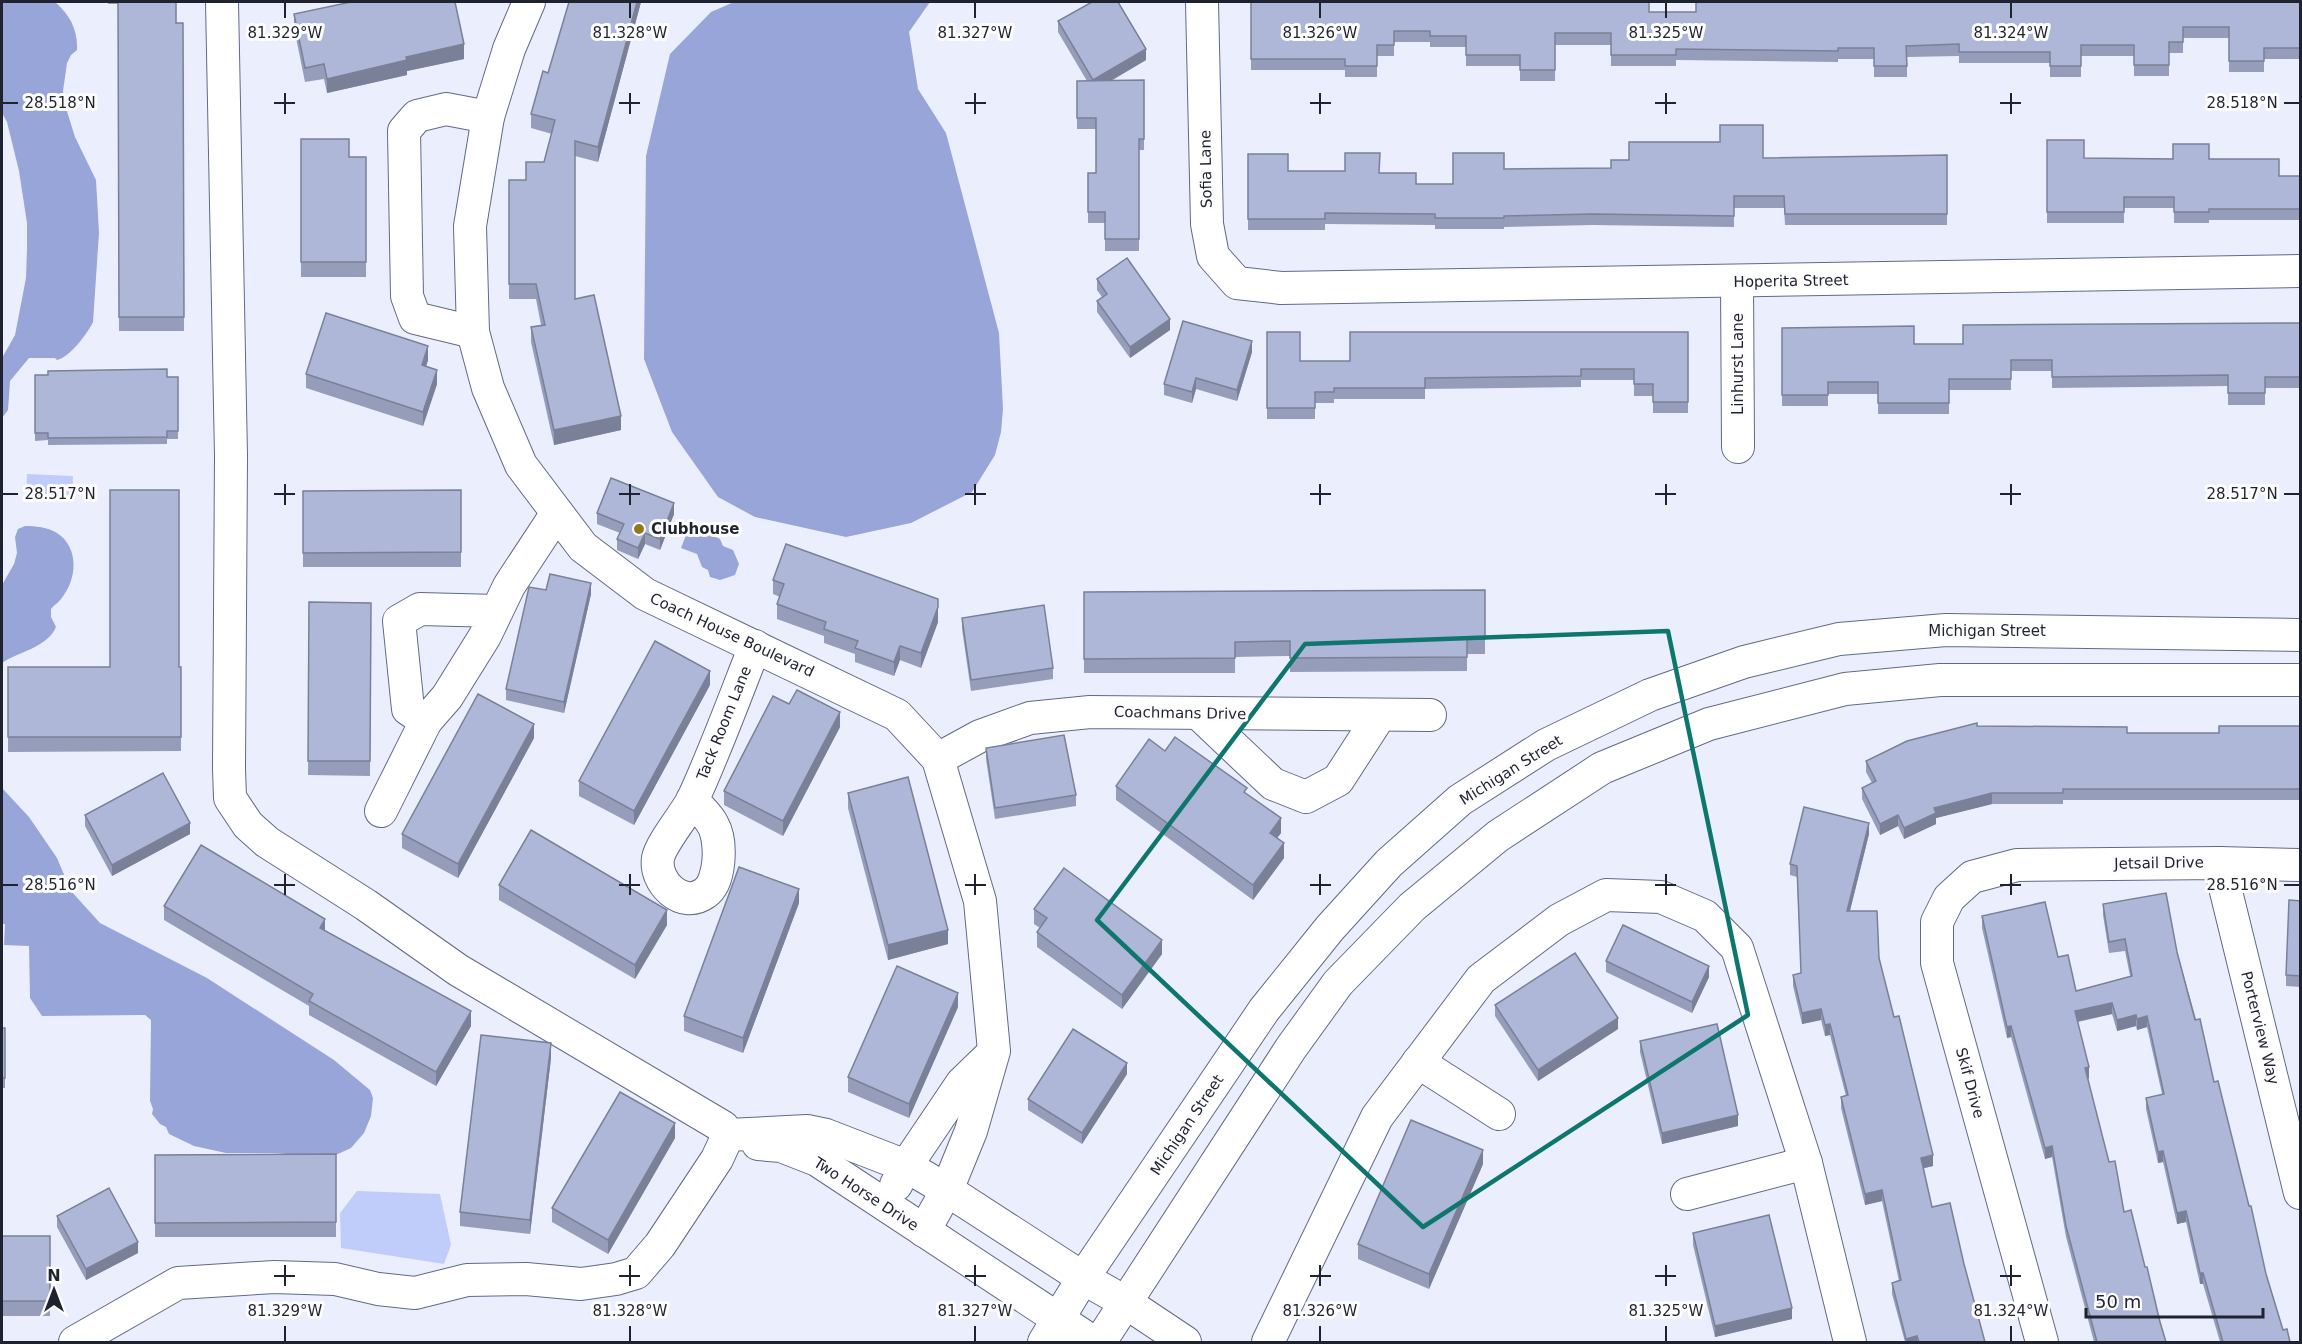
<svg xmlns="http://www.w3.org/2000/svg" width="2302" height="1344" font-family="'DejaVu Sans',sans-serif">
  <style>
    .green { fill: #c0ccfa }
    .water { fill: #97a5d9 }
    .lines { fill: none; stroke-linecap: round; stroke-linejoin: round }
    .minor-casing { stroke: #616988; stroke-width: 34 }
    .minor { stroke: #fff; stroke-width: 32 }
    .wall { fill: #969dba }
    .shaded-wall { fill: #7a8097 }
    .building { fill: #aeb7d8; stroke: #7a8097; stroke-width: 1.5 }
    .marked { fill: none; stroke: #0f766e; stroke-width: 4.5; stroke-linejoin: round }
    .ticks { fill: none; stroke: #1f222f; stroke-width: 2 }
    .poi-dot { fill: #927920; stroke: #fdfdfd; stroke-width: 2 }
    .labels { text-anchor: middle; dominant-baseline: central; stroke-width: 6; stroke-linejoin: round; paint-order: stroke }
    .street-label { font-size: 15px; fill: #1f222f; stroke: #fdfdfd }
    .poi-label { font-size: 15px; font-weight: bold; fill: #1f222f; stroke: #fdfdfd; text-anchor: start }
    .ticks-label { font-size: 15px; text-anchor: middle; fill: #1f222f; stroke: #fdfdfd; stroke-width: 6; stroke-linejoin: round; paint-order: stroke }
  </style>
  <rect width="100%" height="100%" fill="#ebeffd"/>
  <g class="green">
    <path d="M27,474L73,476L72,501L26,499Z"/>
    <path d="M357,1191L440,1194L451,1245L444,1264L341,1248L340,1213Z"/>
  </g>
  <g class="water">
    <path d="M2,2H55C70,15 78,30 77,50L71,55L67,63L63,91L65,105L75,137L96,180L99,233L93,322C88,333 69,358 57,360L55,358H29L10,381L8,410L2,418V358L15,335L26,278L27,249V223L19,171L7,122L2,113Z"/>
    <path d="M734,2H930L909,32L918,89L946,133L999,333L1003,409L1001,432L995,455L972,492L911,523L846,537L755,517L718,497L672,432L644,359L646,156L670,54L711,12Z"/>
    <path d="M25,526C35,526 48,527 57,533C80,548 77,580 61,599C58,603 54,605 51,609V617L56,627C48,647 18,652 2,663V585L14,564L17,553L15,537L18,529Z"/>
    <path d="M705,532L720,539L723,546L733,550L739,564L735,575L720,580L710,577L708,570L702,567L697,554L681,548L686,535Z"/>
    <path d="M2,788L29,817L57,858L71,891L100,923L207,978L334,1060L370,1090L373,1098L371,1116L364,1133L351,1148L329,1158L276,1153H226L194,1146L169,1134L166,1127L160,1124L152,1114L153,1109L150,1101L151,1020L145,1015L42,1016L30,998L29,946L4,945L5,924H2Z"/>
  </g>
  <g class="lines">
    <defs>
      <g id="minor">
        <path d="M529,2L509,49L488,117L470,226L473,332L488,388L521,465L583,547L645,594L897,715L938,759L980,901L994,1051L971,1131L947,1190L924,1231"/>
        <path d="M1202,2L1207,224L1213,256L1237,283L1281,288L2300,271"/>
        <path d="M1737,282L1738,447"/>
        <path d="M473,332L415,318L407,296L404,131L417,116L446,109L488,117"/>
        <path d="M497,611L420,609L399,621L408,709L426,721L447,697L485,636L509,586L557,513"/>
        <path d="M1198,713L1273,784L1306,797L1338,780L1380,715"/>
        <path d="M938,759L980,736L1030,718L1090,712L1430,715"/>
        <path d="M692,800C699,808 708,815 713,825C722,841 721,882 705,893C682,910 654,882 658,858C661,843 685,815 693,799C716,749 735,697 755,646"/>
        <path d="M381,811L426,721"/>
        <path d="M2219,863L2300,1193"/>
        <path d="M1418,1062L1499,1114"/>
        <path d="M728,1135L807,1131L826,1135L906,1166L947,1190L1083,1278L1125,1302L1185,1342"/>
        <path d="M758,1144L781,1146L817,1160L1093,1342"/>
        <path d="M896,1185L906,1166L962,1083L992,1054"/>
        <path d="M1687,1194L1806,1163"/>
        <path d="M75,1342L178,1283L274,1277L335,1279L378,1289L415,1293L467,1280L526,1279L581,1284L616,1279L636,1273L660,1245L717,1159L728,1135L723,1127L458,970L366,905L267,842L248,825L230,798L229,769L231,456L222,2"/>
        <path d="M1044,1342L1083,1278L1264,1010L1330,928L1389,863L1460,800L1546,745L1650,695L1744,662L1839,639L1946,630L2300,635"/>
        <path d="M1100,1342L1291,1048L1338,983L1412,907L1498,836L1602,768L1709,724L1845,689L1940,680H2300"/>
        <path d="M1268,1342L1377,1117L1481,979L1559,920L1606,895L1661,897L1705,916L1737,948L1806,1163L1850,1342"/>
        <path d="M2042,1342L1937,963V922L1949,898L1972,877L2017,865L2219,863L2300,865"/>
      </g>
    </defs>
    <use href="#minor" class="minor-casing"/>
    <use href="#minor" class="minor"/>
  </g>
  <g class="wall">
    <path d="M108,2H176V23H183L184,331H119L118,4H108Z"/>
    <path d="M641,2L598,162L575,156V299L621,430L554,445L531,342V327L541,325L536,299H509V180H526L544,162L552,134L531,128V114L548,73Z"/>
    <path d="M1251,2L1649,12H1696L2301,2V59H2264V72H2229V38H2183V53H2169V76H2134V56H2081V77H2050V63H1959V56L1907,57V77H1874V59H1838V62L1676,60V66H1611V45H1555V81H1520V66H1466V47H1430V42H1394V56H1377V77H1345V70H1251Z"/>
    <path d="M294,14L464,59L407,71V75L327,93L324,79L305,82L294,28Z"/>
    <path d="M1058,21L1146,60L1111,81L1144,80V150H1139V251H1105V223H1088V173H1096V129H1077V81H1087L1058,32Z"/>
    <path d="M301,139L349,157H366V277H301Z"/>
    <path d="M2047,140L2084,158L2209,159L2279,176H2301V220H2209V223H2174V208H2124V223H2047Z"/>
    <path d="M1248,154L1288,171H1345L1380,173L1416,184H1453L1504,169L1611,168L1763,158L1947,155V225H1785L1784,208H1734V227L1593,225L1504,227V229H1435V225L1325,224V230H1248Z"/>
    <path d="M1097,279L1170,330L1130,358L1097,312V301L1102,297L1097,290Z"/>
    <path d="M2301,323L2300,388H2265V405H2228V386L2052,388V371H2011V390H1949V414H1878V394H1828V406H1782V328L1914,344H1963Z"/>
    <path d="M1267,332L1300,361H1350L1688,332V413H1653V396H1634V380H1581V387L1425,389V399H1334V403H1315V419H1267Z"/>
    <path d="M1252,352L1237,401L1196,389L1192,403L1164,395V384Z"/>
    <path d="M428,360L426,366L437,384L423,426L306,388V374Z"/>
    <path d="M35,375L178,377V439H167V444L48,445V440L35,441Z"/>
    <path d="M461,490V567H303V491Z"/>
    <path d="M597,513L674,514L660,550L645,544L638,559L617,550V539L620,533L597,524Z"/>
    <path d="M773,580L938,622L921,668L900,660L894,676L855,662V654L824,643V636L777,619V604L780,597L773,594Z"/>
    <path d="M546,590L591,594L564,713L506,700V689Z"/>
    <path d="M1485,590V654H1467V671L1290,672V656L1235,657V673H1084V592Z"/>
    <path d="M309,602L371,603L370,776L308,775Z"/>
    <path d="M962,618L1053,668V679L971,691L962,629Z"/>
    <path d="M8,667H181V751L8,752Z"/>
    <path d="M710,685L634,825L579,796V781Z"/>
    <path d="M1977,726L2127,733H2219L2301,726V800H2063V804H1992L1936,818V824L1904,839L1898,826L1880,835L1862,799V788L1872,783L1866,772V761Z"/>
    <path d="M840,727L783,836L724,805V791Z"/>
    <path d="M534,738L458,878L402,848V834Z"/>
    <path d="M986,748L1076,795V806L995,819L986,759Z"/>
    <path d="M1165,751L1247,794L1281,833L1277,838L1284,858L1253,900L1116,800V786Z"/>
    <path d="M848,793L948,944L888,960L848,808Z"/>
    <path d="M85,815L190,834L112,876L85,826Z"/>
    <path d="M1869,834L1850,911L1879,958L1894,1017L1933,1166L1923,1168L1932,1207L1964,1264L1985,1342H1905L1892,1294V1283L1899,1281L1882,1201L1865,1205L1841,1108V1097L1846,1096L1830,1035L1825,1036L1821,1020L1802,1024L1793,986V975L1801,973L1797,877L1790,875V864Z"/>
    <path d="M499,885L667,925L635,979L499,900Z"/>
    <path d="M2301,901V987L2286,986V975Z"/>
    <path d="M799,903L743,1053L684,1031V1016Z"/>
    <path d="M2103,904L2177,952L2214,1082L2266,1274L2283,1330L2290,1342H2220L2203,1284H2200L2186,1222L2177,1224L2163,1162L2158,1163L2146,1109V1098L2162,1094L2147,1027L2137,1030L2136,1026L2117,1031L2112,1014L2078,1022L2089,1078L2088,1079L2109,1162L2124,1212L2145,1267L2166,1342H2094L2066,1237L2052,1157L2045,1159L2011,1037L2007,1038L1982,928V916L2058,957L2076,991L2130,976L2125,951L2109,953L2103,915Z"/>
    <path d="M164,906L325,931L471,1026L436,1086L309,1015V1006L164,920Z"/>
    <path d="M1034,909L1162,954L1122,1009L1037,947V932L1040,928L1034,924Z"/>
    <path d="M1606,961L1709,977L1692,1013L1606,972Z"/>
    <path d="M1495,1005L1618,1029L1538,1081L1495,1016Z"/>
    <path d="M958,1007L909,1118L848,1092V1077Z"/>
    <rect x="2" y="1028" width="3" height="60"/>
    <path d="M1640,1041L1738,1126L1662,1144L1640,1052Z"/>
    <path d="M551,1058L530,1234L460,1226V1212Z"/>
    <path d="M1127,1074L1082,1144L1028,1110V1099Z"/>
    <path d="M675,1138L608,1254L552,1222V1208Z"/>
    <path d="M336,1154V1237H155V1155Z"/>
    <path d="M1483,1164L1429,1289L1358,1259V1244Z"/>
    <path d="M57,1216L138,1253L86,1280L57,1227Z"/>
    <path d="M1693,1233L1792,1319L1715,1337L1693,1245Z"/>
    <rect x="2" y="1236" width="48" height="80"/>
  </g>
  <g class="shaded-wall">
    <path d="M637,2H641L598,162V147Z"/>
    <path d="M464,44V59L407,71V75L327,93V79L406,57Z"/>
    <path d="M1146,49V60L1093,91V80Z"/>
    <path d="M1170,319V330L1130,358V347Z"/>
    <path d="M1252,341V352L1237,401V390Z"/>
    <path d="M428,346V360L422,380V365Z"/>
    <path d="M437,370V384L423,426V412Z"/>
    <path d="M1196,378V389L1192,403V392Z"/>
    <path d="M621,416V430L554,445V430Z"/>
    <path d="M674,503V514L660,550V539Z"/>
    <path d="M645,533V544L638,559V548Z"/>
    <path d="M591,583V594L564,713V702Z"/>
    <path d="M938,607V622L921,668V653Z"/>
    <path d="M900,646V660L894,676V662Z"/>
    <path d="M710,671V685L634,825V811Z"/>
    <path d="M840,712V727L783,836V821Z"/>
    <path d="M534,724V738L458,878V864Z"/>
    <path d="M1992,793V804L1936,818V824L1904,839V828L1934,808Z"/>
    <path d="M1898,815V826L1880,835V824Z"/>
    <path d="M1281,818V833L1270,847V833Z"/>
    <path d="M190,823V834L112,876V865Z"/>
    <path d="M1869,823V834L1847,922V911Z"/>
    <path d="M1284,843V858L1253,900V885Z"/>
    <path d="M799,889V903L743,1053V1038Z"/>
    <path d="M667,910V925L635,979V965Z"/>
    <path d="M325,919V933L320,928Z"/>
    <path d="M948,930V944L888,960V945Z"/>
    <path d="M1162,940V954L1122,1009V995Z"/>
    <path d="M1709,966V977L1692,1013V1002Z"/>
    <path d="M958,993V1007L909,1118V1104Z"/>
    <path d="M2112,1003V1014L2075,1022V1011Z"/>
    <path d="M1821,1009V1020L1802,1024V1013Z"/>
    <path d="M471,1011V1026L436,1086V1072Z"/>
    <path d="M2136,1015V1026L2117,1031V1020Z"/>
    <path d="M2147,1016V1027L2137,1030V1019Z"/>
    <path d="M1618,1018V1029L1538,1081V1070Z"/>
    <path d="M1830,1024V1035L1825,1036V1025Z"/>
    <path d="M2011,1026V1037L2007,1038V1027Z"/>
    <path d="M551,1043V1058L530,1234V1220Z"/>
    <path d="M1127,1063V1074L1082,1144V1133Z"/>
    <path d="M2089,1067V1078L2085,1080V1068Z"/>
    <path d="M1738,1115V1126L1662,1144V1133Z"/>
    <path d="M675,1123V1138L608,1254V1240Z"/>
    <path d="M2052,1146V1157L2045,1159V1148Z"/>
    <path d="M1483,1150V1164L1429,1289V1274Z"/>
    <path d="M2163,1151V1162L2158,1163V1152Z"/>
    <path d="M1933,1155V1166L1921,1169V1158Z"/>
    <path d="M1882,1190V1201L1865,1205V1194Z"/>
    <path d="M2186,1211V1222L2177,1224V1213Z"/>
    <path d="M138,1242V1253L86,1280V1269Z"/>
    <rect x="2200" y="1273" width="3" height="11"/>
    <path d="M1792,1308V1319L1715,1337V1326Z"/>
    <path d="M1917,1336V1342H1906V1339Z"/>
  </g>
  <g class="building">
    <path d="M118,2H176V23H183L184,317H119Z"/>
    <path d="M351,2H455L464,44L406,57L407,60L327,79L324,64L305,68L294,14Z"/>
    <path d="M569,2H637L598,147L575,141V299L594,295L621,416L554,430L531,327L545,325L536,284H509V180H526V162H544L555,120L531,114L543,71L548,73Z"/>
    <path d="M1092,2H1118L1146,49L1093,80L1058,21Z"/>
    <path d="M1251,2H1649V12H1696V2H2301V48H2264V61H2229V27H2183V42H2169V65H2134V45H2081V66H2050V52H1959V44L1906,46L1907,66H1874V48H1838V51L1676,49V55H1611V33H1555V70H1520V55H1466V36H1430V31H1394V45H1377V66H1345V59H1251Z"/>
    <path d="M1144,80V139H1139V239H1105V212H1088V173H1096V118H1077V81Z"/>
    <path d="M1720,125H1763V158L1947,155V214H1785L1784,196H1734V216L1593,214L1504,216V218H1435V214L1325,213V219H1248V154H1288V171H1345V153H1380L1379,173H1416V184H1453V153H1504V169L1611,168V160H1629V142H1720Z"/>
    <path d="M301,139H349V157H366V262H301Z"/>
    <path d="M2047,140H2084V158L2173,159V144H2209V159H2279V176H2301V209H2209V212H2174V197H2124V212H2047Z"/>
    <path d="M1127,258L1170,319L1130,347L1097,301L1107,294L1097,279Z"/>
    <path d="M326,313L428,346L422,365L437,370L423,412L306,374Z"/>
    <path d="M1183,321L1252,341L1237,390L1196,378L1192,392L1164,384Z"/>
    <path d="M2301,323L2300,377H2265V393H2228V375L2052,377V360H2011V379H1949V403H1878V382H1828V395H1782V328L1914,326V344H1963V325Z"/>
    <path d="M1267,332H1300V361H1350V332H1688V402H1653V384H1634V369H1581V376L1425,378V388H1334V392H1315V408H1267Z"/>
    <path d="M167,369V377H178V431H167V437L48,438V433H35V375H48V371Z"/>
    <path d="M611,478L674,503L660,539L645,533L638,548L617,539L624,524L597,513Z"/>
    <path d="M110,490H179V667H181V737H8V667H110Z"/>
    <path d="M461,490V552L303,553V491Z"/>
    <path d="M786,544L938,599V607L921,653L900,646L894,662L855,648L858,641L824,629L826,622L777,604L784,584L773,580Z"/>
    <path d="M550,574L591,583L564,702L506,689L529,587L546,590Z"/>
    <path d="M1485,590V639H1467V657L1290,658V641L1235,642V658L1084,659V592Z"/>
    <path d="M309,602L371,603L370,761H308Z"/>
    <path d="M1044,605L1053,668L971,680L962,618Z"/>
    <path d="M655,641L710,671L634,811L579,781Z"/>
    <path d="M797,690L840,712L783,821L724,791L773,696L789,704Z"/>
    <path d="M478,694L534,724L458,864L402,834Z"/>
    <path d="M1977,723V726L2127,727V733H2219V726H2301V789H2063V793H1992L1934,808L1936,813L1904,828L1898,815L1880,824L1862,788L1876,781L1866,761L1907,741Z"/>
    <path d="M1064,735L1076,795L995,808L986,748Z"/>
    <path d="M1175,737L1247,788L1244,792L1281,818L1270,833L1284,843L1253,885L1116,786L1149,739L1165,751Z"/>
    <path d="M163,773L190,823L112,865L85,815Z"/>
    <path d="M908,777L948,930L888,945L848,793Z"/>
    <path d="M1804,807L1869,823L1847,911H1877L1879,958L1894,1017L1899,1016L1933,1155L1921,1158L1932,1207L1950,1203L1964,1264L1985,1342H1919L1917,1336L1906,1339L1892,1283L1901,1280L1882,1190L1865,1194L1841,1097L1848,1095L1830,1024L1825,1025L1821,1009L1802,1013L1793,975L1801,973L1797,866L1790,864Z"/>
    <path d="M531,830L667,910L635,965L499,885Z"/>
    <path d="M201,845L325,919L320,928L471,1011L436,1072L309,1001L313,994L164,906Z"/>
    <path d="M739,867L799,889L743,1038L684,1016Z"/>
    <path d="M1064,868L1162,940L1122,995L1037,932L1047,918L1034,909Z"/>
    <path d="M2166,893L2177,952L2195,1020L2200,1019L2214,1082L2218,1081L2249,1206H2251L2266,1274L2283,1330L2287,1329L2290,1342H2223L2203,1273H2200L2186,1211L2177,1213L2163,1151L2158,1152L2146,1098L2164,1094L2147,1016L2137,1019L2136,1015L2117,1020L2112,1003L2075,1011L2089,1067L2085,1068L2109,1162L2115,1161L2124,1212L2131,1210L2145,1267H2147L2160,1322L2166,1342H2097L2066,1226L2052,1146L2045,1148L2011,1026L2007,1027L1982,916L2045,902L2058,957L2068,955L2076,991L2132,976L2125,939L2109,942L2103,904Z"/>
    <path d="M2289,900L2301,901V976L2286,975Z"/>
    <path d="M1623,925L1709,966L1692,1002L1606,961Z"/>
    <path d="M1575,953L1618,1018L1538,1070L1495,1005Z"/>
    <path d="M897,966L958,993L909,1104L848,1077Z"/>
    <path d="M1717,1024L1738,1115L1662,1133L1640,1041Z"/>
    <rect x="2" y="1028" width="3" height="50"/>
    <path d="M1073,1029L1127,1063L1082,1133L1028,1099Z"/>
    <path d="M481,1035L551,1043L530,1220L460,1212Z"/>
    <path d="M620,1092L675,1123L608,1240L552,1208Z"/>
    <path d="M1411,1120L1483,1150L1429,1274L1358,1244Z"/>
    <path d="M336,1154V1222L155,1223V1155Z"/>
    <path d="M109,1188L138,1242L86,1269L57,1216Z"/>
    <path d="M1769,1215L1792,1308L1715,1326L1693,1233Z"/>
    <rect x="2" y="1236" width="48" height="65"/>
  </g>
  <path class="marked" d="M1668,631L1748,1015L1423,1227L1097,920L1305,644Z"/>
  <path class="ticks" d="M285,3V18M630,3V18M975,3V18M1320,3V18M1666,3V18M2011,3V18M285,93V114M630,93V114M975,93V114M1320,93V114M1666,93V114M2011,93V114M3,103H18M274,103H295M619,103H640M965,103H986M1310,103H1331M1655,103H1676M2000,103H2021M2284,103H2299M285,484V505M630,484V505M975,484V505M1320,484V505M1666,484V505M2011,484V505M3,494H18M274,494H295M619,494H640M965,494H986M1310,494H1331M1655,494H1676M2000,494H2021M2284,494H2299M285,874V895M630,874V895M975,874V895M1320,874V895M1666,874V895M2011,874V895M3,885H18M274,885H295M619,885H640M965,885H986M1310,885H1331M1655,885H1676M2000,885H2021M2284,885H2299M285,1265V1286M630,1265V1286M975,1265V1286M1320,1265V1286M1666,1265V1286M2011,1265V1286M274,1276H295M619,1276H640M965,1276H986M1310,1276H1331M1655,1276H1676M2000,1276H2021M285,1326V1341M630,1326V1341M975,1326V1341M1320,1326V1341M1666,1326V1341M2011,1326V1341"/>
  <circle class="poi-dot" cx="639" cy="529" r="6"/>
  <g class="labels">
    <g class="street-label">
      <text transform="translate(1206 169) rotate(-91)">Sofia Lane</text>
      <text transform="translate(1791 281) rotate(-1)">Hoperita Street</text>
      <text transform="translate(1738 364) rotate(-90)">Linhurst Lane</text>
      <text x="1987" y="631">Michigan Street</text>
      <text transform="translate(732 635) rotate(25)">Coach House Boulevard</text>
      <text transform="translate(1180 713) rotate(1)">Coachmans Drive</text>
      <text transform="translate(724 723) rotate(-68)">Tack Room Lane</text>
      <text transform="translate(1511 770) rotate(-32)">Michigan Street</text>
      <text transform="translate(2159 863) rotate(-1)">Jetsail Drive</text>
      <text transform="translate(2260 1028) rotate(76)">Porterview Way</text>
      <text transform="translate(1970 1083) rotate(75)">Skif Drive</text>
      <text transform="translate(1187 1125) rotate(-56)">Michigan Street</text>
      <text transform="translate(866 1194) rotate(33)">Two Horse Drive</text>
    </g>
    <g class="poi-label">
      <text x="651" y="529">Clubhouse</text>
    </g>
  </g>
  <g class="ticks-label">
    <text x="285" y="38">81.329°W</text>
    <text x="630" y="38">81.328°W</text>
    <text x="975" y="38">81.327°W</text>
    <text x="1320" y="38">81.326°W</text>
    <text x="1666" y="38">81.325°W</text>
    <text x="2011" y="38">81.324°W</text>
    <text x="60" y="108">28.518°N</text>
    <text x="2242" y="108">28.518°N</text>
    <text x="60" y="499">28.517°N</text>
    <text x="2242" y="499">28.517°N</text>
    <text x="60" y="890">28.516°N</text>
    <text x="2242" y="890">28.516°N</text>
    <text x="285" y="1316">81.329°W</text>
    <text x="630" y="1316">81.328°W</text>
    <text x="975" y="1316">81.327°W</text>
    <text x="1320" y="1316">81.326°W</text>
    <text x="1666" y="1316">81.325°W</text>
    <text x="2011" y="1316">81.324°W</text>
  </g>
  <rect width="2302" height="1344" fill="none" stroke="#1f222f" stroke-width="6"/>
  <g transform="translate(54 1290)" stroke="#fdfdfd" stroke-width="4.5" paint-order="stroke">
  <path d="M0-4.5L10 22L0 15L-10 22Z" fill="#1f222f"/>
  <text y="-9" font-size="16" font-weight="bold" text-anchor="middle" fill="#1f222f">N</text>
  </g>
  <path d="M2086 1308v9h177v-9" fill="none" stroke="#1f222f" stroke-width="3"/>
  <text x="2095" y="1308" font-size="18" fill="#1f222f" stroke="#fdfdfd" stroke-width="4.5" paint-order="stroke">50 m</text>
</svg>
